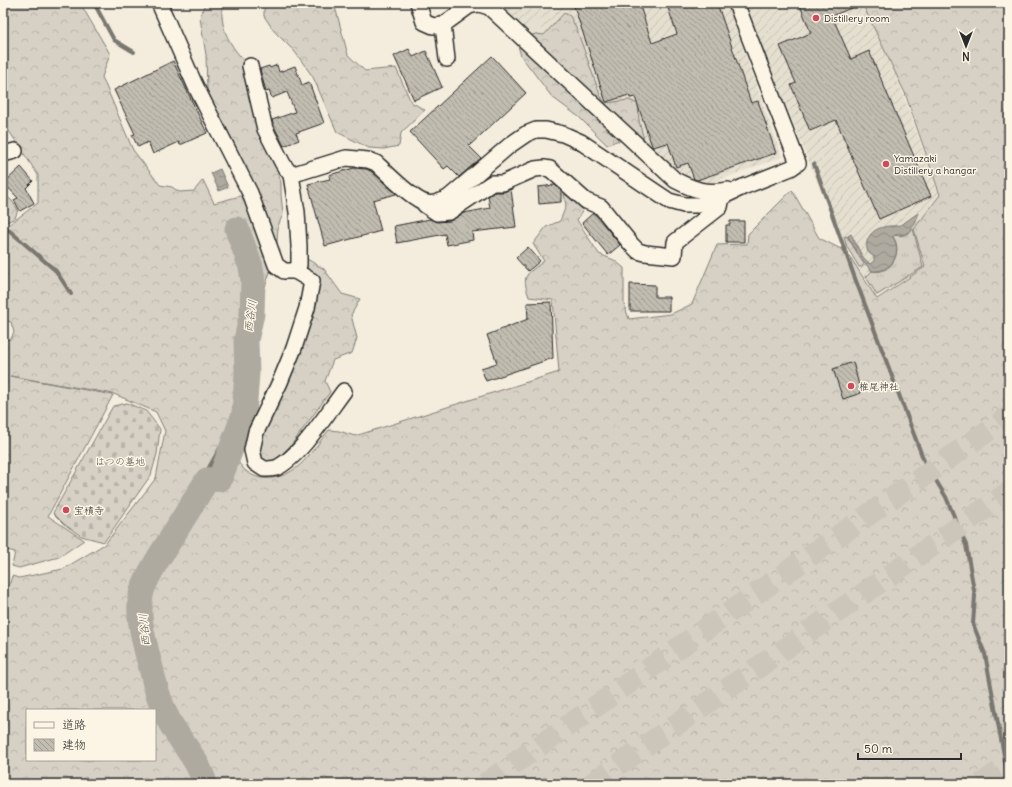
<svg xmlns="http://www.w3.org/2000/svg" width="1012" height="787" font-family="Delius,'Klee One',sans-serif">
  <style>
    .industrial { fill: url(#industrial-furrows) }
    .grass { fill: url(#grass-tufts); stroke: #807e78 }
    .forest { fill: url(#forest-crowns); stroke: #807e78; fill-rule: evenodd }
    .cemetery { fill: url(#cemetery-stones); stroke: #807e78 }
    .water { fill: url(#water-waves); stroke: #7a7771 }
    .lines { fill: none; stroke-linecap: round; stroke-linejoin: round }
    .stream { stroke: #7a7771; stroke-width: 4 }
    .river { stroke: #afaaa0; stroke-width: 25 }
    .building { fill: url(#building-back-hatch); stroke: #2b2b2b }
    .highway-tunnel { stroke: #ccc6ba; stroke-width: 22; stroke-dasharray: 22 11; stroke-linecap: butt }
    .minor-casing { stroke: #2b2b2b; stroke-width: 18 }
    .minor { stroke: #fcf5e5; stroke-width: 15 }
    .poi-dot { fill: #d1495b; stroke: #fcf5e5; stroke-width: 1.5 }
    .labels { text-anchor: middle; dominant-baseline: central; stroke-width: 3; stroke-linejoin: round; paint-order: stroke }
    .poi-label { font-size: 10px; fill: #2b2b2b; stroke: #fcf5e5; text-anchor: start }
    .park-label { font-size: 10px; fill: #565451; stroke: #fcf5e5 }
    .water-label { font-size: 11px; font-style: italic; fill: #595754; stroke: #fcf5e5 }
  </style>
  <defs>
    <pattern id="industrial-furrows" width="10" height="10" patternUnits="userSpaceOnUse"><rect width="10" height="10" fill="#e5dfd0"/><path d="M-1 1l2-2M0 10L10 0M9 11l2-2" fill="none" stroke="#c5c0b3"/></pattern>
    <pattern id="grass-tufts" width="24" height="20" patternUnits="userSpaceOnUse"><rect width="24" height="20" fill="#d6d1c4"/><path d="M3 7l-1-3M5 7V3M7 7l1-3M15 17l-1-3M17 17v-4M19 17l1-3" fill="none" stroke="#b8b4a9"/></pattern>
    <pattern id="forest-crowns" width="20" height="18" patternUnits="userSpaceOnUse"><rect width="20" height="18" fill="#d6d1c4"/><path d="M2 6a3 3 0 1 1 6 0M12 15a3 3 0 1 1 6 0" fill="none" stroke="#b8b4a9"/></pattern>
    <pattern id="cemetery-stones" width="16" height="16" patternUnits="userSpaceOnUse"><rect width="16" height="16" fill="#d6d1c4"/><path d="M2 7V4a2 2 0 0 1 4 0v3zM10 15v-3a2 2 0 0 1 4 0v3z" fill="#b8b4a9"/></pattern>
    <pattern id="water-waves" width="16" height="10" patternUnits="userSpaceOnUse"><rect width="16" height="10" fill="#afaaa0"/><path d="M0 5q4-4 8 0t8 0" fill="none" stroke="#8f8b83"/></pattern>
    <pattern id="building-back-hatch" width="6" height="6" patternUnits="userSpaceOnUse"><rect width="6" height="6" fill="#c2bdb1"/><path d="M-1 5l2 2M0 0l6 6M5-1l2 2" fill="none" stroke="#9e9a90"/></pattern>
  </defs>
  <rect width="100%" height="100%" fill="#f4edde"/>
  <filter id="ink" filterUnits="userSpaceOnUse"><feTurbulence type="fractalNoise" baseFrequency=".025" numOctaves="2"/><feDisplacementMap in="SourceGraphic" scale="8" xChannelSelector="R" yChannelSelector="G"/><feConvolveMatrix kernelMatrix="1 2 1 2 8 2 1 2 1" color-interpolation-filters="sRGB"/></filter>
  <g filter="url(#ink)">
    <g class="industrial">
      <path d="M497,3H727L782,157L703,186L692,181L651,149Z"/>
      <path d="M744,3H871L939,195L914,229L924,267L877,297L840,237Z"/>
    </g>
    <path class="grass" d="M913,229L923,267L877,295L866,277L872,271C876,272 880,272 884,270C896,265 901,247 893,237L894,235C903,237 907,234 913,229Z"/>
    <g class="forest">
      <path d="M3,3H80L110,54L102,77L133,150L160,185L172,187L179,192L194,191L203,180L214,203L244,195L264,246L270,272L245,348L243,364L248,404L239,447L238,462C241,465 243,469 246,471C263,485 287,477 301,464C311,454 320,441 329,430L339,431L355,436L559,372L553,300L529,297C521,274 526,275 544,261L533,244L546,227L560,221L566,206L564,194L574,199L583,210L577,220L599,254L614,260L624,268V304L629,319L671,314L692,304L717,245L747,244L748,234L792,190L819,238L847,252L877,299L925,267L914,229L940,195L905,93L862,3H1009V784H3V586H9L12,576L19,578L63,569L105,544L156,478L165,431L156,412L114,394L10,376L113,395L48,516L84,540L59,557L19,568L12,566L15,552L3,549V539L5,536L7,506L3,504V340L11,339L14,332L11,322L3,320V229L38,203V175L9,131L3,129ZM27,710H155V760H27Z"/>
      <path d="M205,3H222C223,8 221,11 222,16C223,35 234,50 246,63L281,183V195L283,214L278,226L276,256L257,190L207,90L206,55L200,18Z"/>
      <path d="M264,3H334L348,55L365,71L396,68L411,102L425,110L401,133L399,146L384,149L369,148L337,132L313,77L295,52L274,31L264,16Z"/>
      <path d="M564,13L570,16L577,30L600,95L605,103L629,100L638,104L639,121L644,140L616,141L607,145L579,117L552,97L521,56L516,39L536,34L544,35Z"/>
      <path d="M3,191L4,194L12,201L18,210L15,218L3,224Z"/>
      <path d="M847,236L864,264L862,267H859L847,247L844,237Z"/>
      <path d="M307,259L324,269L342,294L360,299L351,315L357,338L352,353L333,360L325,381L330,392L292,444L274,462H266L261,459L259,454L262,434L285,386L307,270Z"/>
    </g>
    <path class="cemetery" d="M127,403L146,411L160,429L157,454L151,475L104,542L81,536L64,524L53,513L113,406Z"/>
    <g class="water">
      <path d="M220,169L228,187L219,191L211,173Z"/>
      <path d="M919,213C914,226 910,237 895,235L893,237C903,253 891,273 872,271L860,258L848,236L851,234L862,256L870,264L874,261V257L868,252C863,240 872,229 884,227C889,225 895,227 900,225C907,222 912,216 919,213Z"/>
    </g>
    <g class="lines">
      <g class="stream">
        <path d="M94,3L114,40L134,52"/>
        <path d="M814,164L853,273L924,461L946,497L966,545L975,596L973,624L985,654L1006,766L1009,777"/>
        <path d="M3,225L56,271L71,294"/>
        <path d="M207,480V471L240,413L245,406"/>
      </g>
      <path class="river" d="M205,784C198,757 176,738 165,713C159,699 155,686 152,672C146,648 135,615 142,591C148,573 160,556 170,540C182,520 195,500 207,480L220,479L244,414L247,373L246,340L252,314L253,281L251,267L237,229"/>
    </g>
    <g class="building">
      <path d="M573,3H639L652,43L677,34L668,8L670,7L668,3H717L751,103L758,101L776,153L697,180L694,179L688,163L676,167L668,143L653,147L652,146L635,97L630,98L629,95L606,102Z"/>
      <path d="M799,3H863L832,16L851,59L869,51L931,196L879,219L836,120L810,131L791,85L796,83L780,46L811,33Z"/>
      <path d="M409,49L413,57L426,51L442,87L414,100L394,56Z"/>
      <path d="M492,56L526,93L469,146L481,158L459,177L448,166L444,169L410,132Z"/>
      <path d="M173,61L207,133L180,145L179,142L153,154L148,142L138,147L132,135L135,134L114,90Z"/>
      <path d="M277,65L279,72L295,66L302,85L309,82L324,123L296,133L299,140L284,146L274,126L272,120L295,112L287,92L272,98L269,91L266,92L260,69L269,66L270,68Z"/>
      <path d="M21,167L33,181L26,188L34,203L20,211L14,200L18,198L4,183Z"/>
      <path d="M354,168L366,169L371,171L396,194L373,200L381,231L325,246L308,184L330,179L329,175Z"/>
      <path d="M555,185L561,190V202L539,204L538,187Z"/>
      <path d="M511,189L516,227L472,232L473,240L447,245L445,234L397,243L394,226L430,219L437,222L450,221L464,213L490,208L488,196L495,192H503Z"/>
      <path d="M593,213L597,216L620,245L608,255L582,223Z"/>
      <path d="M730,221H744V242H726V225H730Z"/>
      <path d="M528,247L540,261L528,271L516,258Z"/>
      <path d="M630,284L655,285V297H669V311H630Z"/>
      <path d="M551,302L553,358L486,381L481,368L497,363L487,335L528,319L527,303Z"/>
      <path d="M853,362L861,393L843,399L833,369Z"/>
    </g>
    <g class="lines">
      <g class="highway-tunnel">
        <path d="M485,784L1009,416"/>
        <path d="M591,784L1009,492"/>
        <path d="M981,784L1009,765"/>
      </g>
      <defs>
        <g id="minor">
          <path d="M159,3L195,85L250,193L276,265L284,271H295L299,265V246L297,212L291,175L283,164L265,129L250,66"/>
          <path d="M418,3L424,22L433,26L443,25L469,6L479,4L489,7L675,180C694,190 706,194 728,190"/>
          <path d="M443,25L447,59"/>
          <path d="M3,154L15,151"/>
          <path d="M291,175L346,158L368,160L376,163C387,173 414,201 427,203C434,205 441,201 448,198L510,145L526,134L536,130H546L563,134L581,142L669,201L684,205H698L713,201L743,187L791,168L798,163L736,3"/>
          <path d="M425,205L437,213L449,212L492,183H503L535,169L544,168L550,169L586,201L601,207L631,244L638,251L645,253L674,256L675,242L720,207L722,197"/>
          <path d="M295,271L312,281L307,308L294,348L280,382L256,432L252,450L255,463L264,469C268,469 272,469 276,468C300,457 328,412 344,391"/>
        </g>
      </defs>
      <use href="#minor" class="minor-casing"/>
      <use href="#minor" class="minor"/>
    </g>
  </g>
  <g class="poi-dot">
    <circle cx="816" cy="18" r="4"/>
    <circle cx="886" cy="164" r="4"/>
    <circle cx="851" cy="386" r="4"/>
    <circle cx="66" cy="510" r="4"/>
  </g>
  <g class="labels">
    <g class="poi-label">
      <text x="824" y="18">Distillery room</text>
      <text x="894" y="158">Yamazaki<tspan x="894" dy="12">Distillery a hangar</tspan></text>
      <text x="859" y="386">椎尾神社</text>
      <text x="74" y="510">宝積寺</text>
    </g>
    <g class="park-label">
      <text x="120" y="461">はつの墓地</text>
    </g>
    <g class="water-label">
      <text transform="translate(250 316) rotate(-83)">西谷川</text>
      <text transform="translate(144 630) rotate(-96)">西谷川</text>
    </g>
  </g>
  <rect width="1012" height="787" fill="none" stroke="#fcf5e5" stroke-width="16"/>
  <rect x="8" y="8" width="996" height="771" fill="none" stroke="#2b2b2b" stroke-width="1.5" filter="url(#ink)"/>
  <rect x="26" y="709" width="130" height="52" fill="#fcf5e5" stroke="#a8a49b"/>
  <rect x="34" y="722" width="20" height="6" fill="#fcf5e5" stroke="#a8a49b"/>
  <text x="62" y="729" font-size="12" fill="#2b2b2b">道路</text>
  <rect x="34" y="739" width="20" height="12" fill="url(#building-back-hatch)" stroke="#a8a49b"/>
  <text x="62" y="749" font-size="12" fill="#2b2b2b">建物</text>
  <g transform="translate(966 46) rotate(180)" stroke="#fcf5e5" stroke-width="3" paint-order="stroke">
  <path d="M0-3L7 15L0 10L-7 15Z" fill="#2b2b2b"/>
  <text y="-6" font-size="11" font-weight="bold" text-anchor="middle" fill="#2b2b2b">N</text>
  </g>
  <path d="M858 753v6h103v-6" fill="none" stroke="#2b2b2b" stroke-width="2"/>
  <text x="864" y="753" font-size="12" fill="#2b2b2b" stroke="#fcf5e5" stroke-width="3" paint-order="stroke">50 m</text>
</svg>
